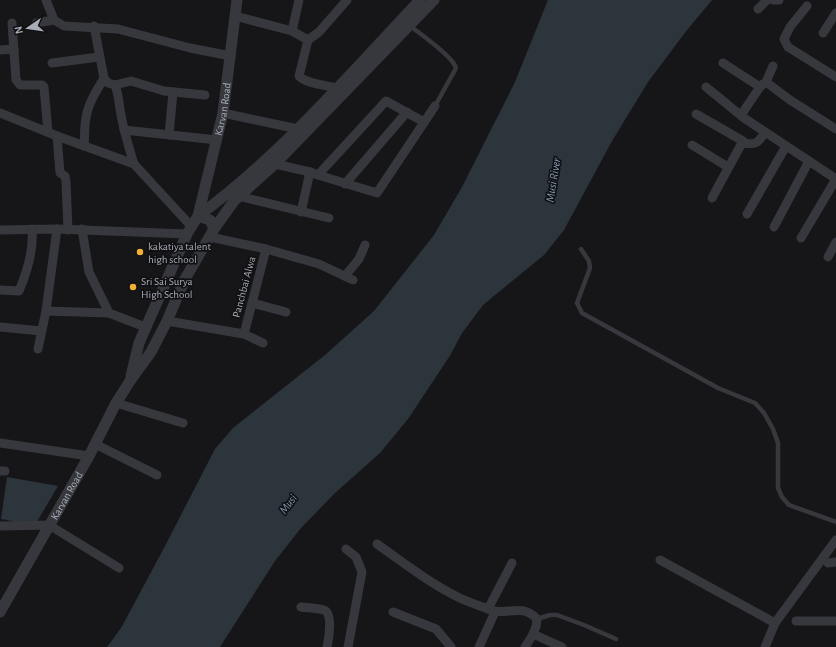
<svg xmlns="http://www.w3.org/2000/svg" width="836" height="647" font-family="'Alegreya Sans',sans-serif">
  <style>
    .water { fill: #2c353c }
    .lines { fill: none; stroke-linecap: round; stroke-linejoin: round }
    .service { stroke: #37383d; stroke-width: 4.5 }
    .minor { stroke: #37383d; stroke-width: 9 }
    .tertiary { stroke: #37383d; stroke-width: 11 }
    .poi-dot { fill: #f2b134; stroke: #111113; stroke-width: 1.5 }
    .labels { text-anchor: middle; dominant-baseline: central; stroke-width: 3.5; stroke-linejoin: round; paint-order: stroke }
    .street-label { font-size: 11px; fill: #a8adb8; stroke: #111113 }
    .poi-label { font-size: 11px; fill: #a8adb8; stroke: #111113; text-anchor: start }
    .water-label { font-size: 12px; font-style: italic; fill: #7f9bb3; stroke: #111113 }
  </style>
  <rect width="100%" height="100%" fill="#161618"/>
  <g class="water">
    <path d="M548,0H712L687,30L648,82L612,141L564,230L544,255L483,305L462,333L451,354L408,419L380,453L335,493L301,528L275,561L220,647H107L121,628L164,548L215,449L233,428L325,355L374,311L434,235L462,187L515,82Z"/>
    <path d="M7,477L58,486L35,525L1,519Z"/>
  </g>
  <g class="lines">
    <g class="service">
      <path d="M410,26C421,34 448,54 454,64C456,67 456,67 455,70L435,106"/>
      <path d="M581,249L589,261L590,268L577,303L582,313L718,388L755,403L764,413L773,429L778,443V488L782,497L789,505L836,522"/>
      <path d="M537,619L550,615H557L584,625L616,639"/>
    </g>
    <g class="minor">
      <path d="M46,0L54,20L64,26L118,29L190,48L231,56"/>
      <path d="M773,0H779"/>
      <path d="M807,6L790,27L784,39L788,47L836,77"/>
      <path d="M758,9L767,0"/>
      <path d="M235,16L292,31L308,40L319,32L347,0"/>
      <path d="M12,23L16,80L20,85H42L44,87L48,132"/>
      <path d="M36,23L54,20"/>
      <path d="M94,26L104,78L108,83L115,85C119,95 119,105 121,115C124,132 129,148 134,164"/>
      <path d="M292,31L299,0"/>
      <path d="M823,33L836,13"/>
      <path d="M308,40L299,76C306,84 326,85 336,88"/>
      <path d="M0,50L14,49"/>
      <path d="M52,63L99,57"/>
      <path d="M723,63L760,87"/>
      <path d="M773,66L766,82L790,100L836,129"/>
      <path d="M115,85L131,81L164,91L205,95"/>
      <path d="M706,87L744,118L836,179"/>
      <path d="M0,113L57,136L134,164L191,226"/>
      <path d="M223,113L298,129"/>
      <path d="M696,114L743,141L712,198"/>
      <path d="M741,115L760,87L763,84"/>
      <path d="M124,130L217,140"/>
      <path d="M169,135L173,92"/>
      <path d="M57,136L60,173L65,176L66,181L68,230"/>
      <path d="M742,143C755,145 758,144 765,132"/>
      <path d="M692,145L728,167"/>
      <path d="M84,146C85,137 84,127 86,118C88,103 97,90 104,78"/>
      <path d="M275,164L310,172L301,212"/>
      <path d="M310,172L318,175L386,101L424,122"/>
      <path d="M318,175L377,193L435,106"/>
      <path d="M345,184L407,112"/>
      <path d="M238,196L329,218"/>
      <path d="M747,214L786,146"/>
      <path d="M774,227L809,161"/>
      <path d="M82,229L89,272L109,313L145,327"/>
      <path d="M0,230L57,229L187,234"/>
      <path d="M801,238L836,179"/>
      <path d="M266,249L319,264L353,280"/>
      <path d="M828,257L836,242"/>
      <path d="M345,276L359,259L365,245"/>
      <path d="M0,290L19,291C27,272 34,251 32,229"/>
      <path d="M252,303L286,312"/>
      <path d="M46,311L109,313"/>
      <path d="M167,321L244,334L266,249L210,237"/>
      <path d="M0,327L41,331"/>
      <path d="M244,334L263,343"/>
      <path d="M38,349L46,311L57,229"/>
      <path d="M116,403L183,423"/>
      <path d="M0,443L89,456"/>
      <path d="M95,444L157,475"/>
      <path d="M0,471H5"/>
      <path d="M0,526L49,525L119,568"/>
      <path d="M377,544C404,563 432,585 462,599C471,603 480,606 488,609C506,617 521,602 537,619C537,630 531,638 525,647"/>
      <path d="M346,549L356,557L362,572L348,647"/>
      <path d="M660,560L775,623"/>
      <path d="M828,563L836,562"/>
      <path d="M301,607C308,608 317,608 324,610C333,613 329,639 327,647"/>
      <path d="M488,609L512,563"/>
      <path d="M393,612L436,629L451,647"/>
      <path d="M796,621H836"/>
      <path d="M533,634L562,647"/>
      <path d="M479,647L495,612"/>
      <path d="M765,647L775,623L836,540"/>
    </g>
    <g class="tertiary">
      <path d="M198,216C281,155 349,75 420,0"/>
      <path d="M198,216L210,220L214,229"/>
      <path id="s1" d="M131,376L139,343L187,234L198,216L223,113L237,0"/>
      <path id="s2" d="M0,612L89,456L116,403L132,378L151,352L167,321L185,279L214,229L234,201L275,164L434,0"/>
    </g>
  </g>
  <g class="poi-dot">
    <circle cx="140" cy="252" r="4"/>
    <circle cx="133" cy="287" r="4"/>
  </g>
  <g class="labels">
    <g class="street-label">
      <text stroke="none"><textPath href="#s1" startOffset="284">Karvan Road</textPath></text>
      <text transform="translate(244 287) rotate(-75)">Panchbai Alwa</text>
      <text stroke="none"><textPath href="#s2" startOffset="134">Karvan Road</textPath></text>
    </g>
    <g class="poi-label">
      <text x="148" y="246">kakatiya talent<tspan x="148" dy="13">high school</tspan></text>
      <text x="141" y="281">Sri Sai Surya<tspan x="141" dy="13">High School</tspan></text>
    </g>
    <g class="water-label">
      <text transform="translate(553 180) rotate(-81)">Musi River</text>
      <text transform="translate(288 504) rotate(-53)">Musi</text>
    </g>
  </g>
  <g transform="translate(28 28) rotate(257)" stroke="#111113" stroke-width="3" paint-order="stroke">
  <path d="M0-3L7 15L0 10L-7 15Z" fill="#a8adb8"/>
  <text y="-6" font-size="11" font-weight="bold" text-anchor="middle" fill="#a8adb8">N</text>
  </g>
</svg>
